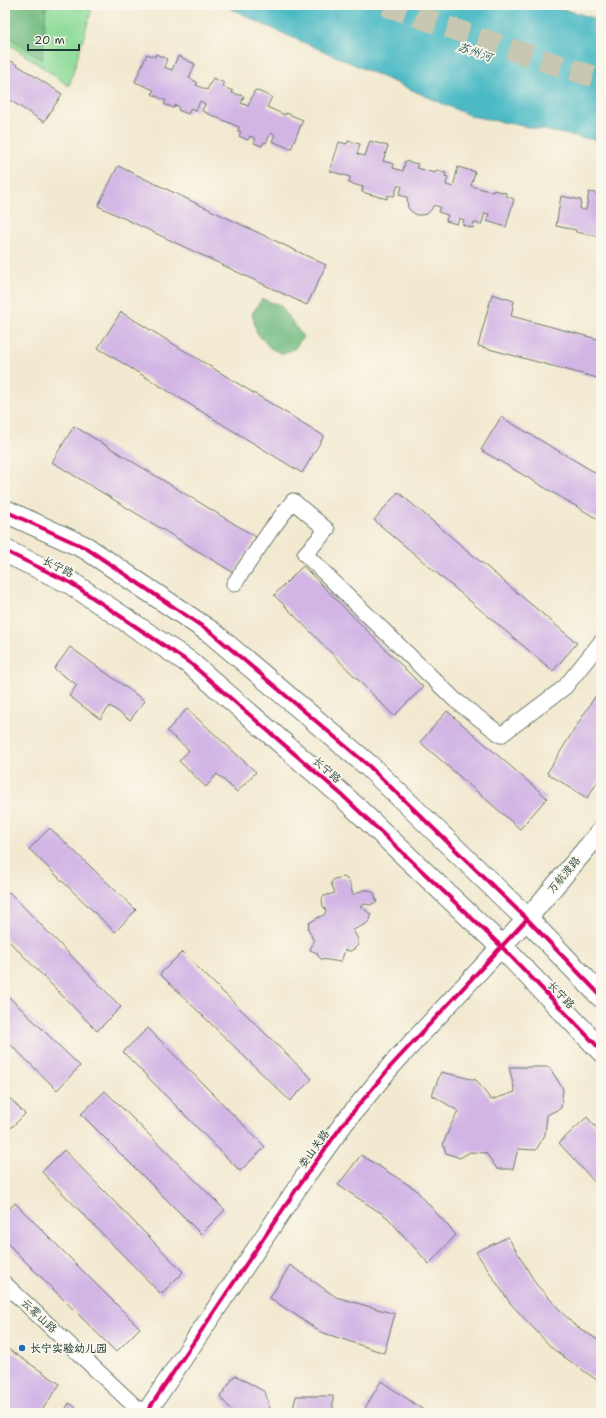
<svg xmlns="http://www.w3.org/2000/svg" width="606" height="1418" font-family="'Shantell Sans','LXGW WenKai TC',sans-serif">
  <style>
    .green { fill: #8edb99; stroke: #568c66 }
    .forest { fill: #72bb81; stroke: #487c5a }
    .water { fill: #4cbac5; stroke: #367c7c }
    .building { fill: #d2b5e5 }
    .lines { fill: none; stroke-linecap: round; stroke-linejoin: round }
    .trunk-tunnel { stroke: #c8c7b1; stroke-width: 22; stroke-dasharray: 22 11; stroke-linecap: butt }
    .minor-casing { stroke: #69796b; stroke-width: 17 }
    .tertiary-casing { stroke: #69796b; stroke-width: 21 }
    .primary-casing { stroke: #69796b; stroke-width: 24 }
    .minor { stroke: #fff; stroke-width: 15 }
    .tertiary { stroke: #fff; stroke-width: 19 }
    .primary { stroke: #fff; stroke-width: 22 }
    .cycleway-casing { stroke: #fbf7ec; stroke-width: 6 }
    .cycleway { stroke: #d6006c; stroke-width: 4 }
    .poi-dot { fill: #1f6fb2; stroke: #fbf7ec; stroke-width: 1.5 }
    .labels { text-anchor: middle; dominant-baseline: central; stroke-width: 3.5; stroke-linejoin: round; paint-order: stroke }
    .street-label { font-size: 11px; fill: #1f3d34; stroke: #fbf7ec }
    .poi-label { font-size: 11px; font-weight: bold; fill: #1f3d34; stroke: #fbf7ec; text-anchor: start }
    .water-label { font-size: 12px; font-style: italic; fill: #2a5c58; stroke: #fbf7ec }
  </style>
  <rect width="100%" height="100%" fill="#fbf7ec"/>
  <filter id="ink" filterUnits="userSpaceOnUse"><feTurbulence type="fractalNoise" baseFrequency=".025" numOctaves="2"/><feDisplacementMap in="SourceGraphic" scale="8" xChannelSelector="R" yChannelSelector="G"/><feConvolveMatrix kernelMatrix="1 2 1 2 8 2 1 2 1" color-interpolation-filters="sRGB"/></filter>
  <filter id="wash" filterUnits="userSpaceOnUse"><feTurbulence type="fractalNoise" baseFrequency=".012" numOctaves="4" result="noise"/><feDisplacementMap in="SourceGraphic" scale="16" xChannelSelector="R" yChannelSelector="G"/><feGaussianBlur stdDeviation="0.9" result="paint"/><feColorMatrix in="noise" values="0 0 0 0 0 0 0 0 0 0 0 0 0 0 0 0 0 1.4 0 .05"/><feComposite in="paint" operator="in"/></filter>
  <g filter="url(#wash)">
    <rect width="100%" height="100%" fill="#f2e9d0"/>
    <path class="green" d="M5,5H93L69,86L5,41Z"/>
    <g class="forest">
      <path d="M5,5H46L42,60L5,34Z"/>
      <path d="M262,299L280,305L303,337L295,348L283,354L270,348L257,333L252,314Z"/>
    </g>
    <path class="water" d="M224,5H548L601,20V141L471,116L260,23Z"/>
    <g id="blocks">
      <g class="building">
        <path d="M147,54L155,57L156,54L167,59L164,67L172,70L178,56L195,64L189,78L197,82L196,85L207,90L213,78L224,83L223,87L233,91L232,93L244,96L241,103L248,106L255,90L272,97L267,107L285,115L286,113L303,120L291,149L272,141L275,135L271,133L266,143L264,142L262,146L254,143L256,139L250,136L248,140L239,136L241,132L238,131L239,127L202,111L205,104L200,101L196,111L191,108L188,114L178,110L179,107L175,105L174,108L164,104L166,101L152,94L154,90L135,82Z"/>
        <path d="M11,61L62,94L44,122L5,97V70Z"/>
        <path d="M348,141L360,144L357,154L365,156L370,141L388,146L383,161L394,164L393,168L403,171L405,161L418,164L417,168L435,173L436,170L446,173L445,176L448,177L446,185L453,187L458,167L475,172L471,186L493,192L494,190L506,193V196L514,199L506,227L487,221L489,214L485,213L481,225L474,222L473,228L463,225L464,220L459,218L457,224L446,221L448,215L438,212L440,207L434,205L431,210L427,214L422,215H417L412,212L408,208L407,197L399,195L402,187L398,185L394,196L388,195L387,199L362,192L363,187L349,183L350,177L330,171L339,142L347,144Z"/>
        <path d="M118,166L326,265L307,305L98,206Z"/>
        <path d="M589,192L601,194V237L576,232V230L556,226L561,196L581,200L580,209L586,210Z"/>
        <path d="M492,294L514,301L511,316L601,340V379L478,346Z"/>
        <path d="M121,312L324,436L302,473L98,348Z"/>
        <path d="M501,417L601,476V521L481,450Z"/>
        <path d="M74,426L256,537L234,573L52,462Z"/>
        <path d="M398,492L577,643L553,671L374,520Z"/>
        <path d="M303,566L423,687L394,716L274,595Z"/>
        <path d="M70,647L145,701L130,720L110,706L100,719L69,696L77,685L54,669Z"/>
        <path d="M596,695L601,698V777L587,798L547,773Z"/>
        <path d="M187,709L256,772L237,792L217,774L206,787L179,761L189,750L167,731Z"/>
        <path d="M447,711L547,798L520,829L420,742Z"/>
        <path d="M50,828L136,910L115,932L29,849Z"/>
        <path d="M344,877L348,880L350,884L353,895L363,890H369L374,893L377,902L370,905L366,904L360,906L367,911L371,915L370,920L366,924L353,930L358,939V945L354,949L350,951L345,950L341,962L321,959L318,956L317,953L310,950L314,941L308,929L309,923L319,917L324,915L326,911L323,906L322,899L324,896L335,893L331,883L334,879Z"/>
        <path d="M9,892L121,1007L97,1031L5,937V895Z"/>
        <path d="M182,952L312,1079L290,1101L160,974Z"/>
        <path d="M5,993L80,1066L57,1090L5,1039Z"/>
        <path d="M148,1028L265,1147L240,1171L123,1052Z"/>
        <path d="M509,1067H549L563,1089L561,1108L547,1115L545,1135L536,1150L518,1149L513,1169H497L486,1153L470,1152L460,1158L446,1153L443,1144L450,1127L458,1111L432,1095L441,1072L476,1080L491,1100L515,1092Z"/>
        <path d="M105,1091L225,1210L201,1234L81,1114Z"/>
        <path d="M5,1093L25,1114L5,1134Z"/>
        <path d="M587,1117L601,1133V1189L559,1143Z"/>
        <path d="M64,1150L183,1272L161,1294L42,1172Z"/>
        <path d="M361,1155L415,1189L456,1235L429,1264L387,1217L338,1185Z"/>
        <path d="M15,1203L140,1328L116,1352L5,1241V1214Z"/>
        <path d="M508,1237L536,1284L573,1324L601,1342V1383L553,1349L510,1303L476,1252Z"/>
        <path d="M290,1265L336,1297L395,1314L384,1353L321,1332L270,1298Z"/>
        <path d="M5,1347L60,1384L40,1413H5Z"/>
        <path d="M235,1375L265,1392L271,1413H234L220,1397Z"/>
        <path d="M381,1381L428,1413H368L364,1410Z"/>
        <path d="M296,1396H333V1413H292Z"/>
        <path d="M69,1403L85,1413H63Z"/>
      </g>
    </g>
  </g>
  <g filter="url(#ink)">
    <use href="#blocks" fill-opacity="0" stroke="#69796b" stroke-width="1"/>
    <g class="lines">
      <path class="trunk-tunnel" d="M385,5L539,59L601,79"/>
      <defs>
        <g id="minor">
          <path d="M234,584L270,531L293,501L327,530L305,554L455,700L501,735L565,687L601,642"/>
          <path d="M5,1284L142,1413"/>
        </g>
        <path id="tertiary" d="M146,1413L304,1178L344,1123L391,1066L527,919L601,831"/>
        <g id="primary">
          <path d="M5,511L86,548L212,633L369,766L527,919L601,996"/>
          <path d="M5,551L71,583L190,663L342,795L502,947L601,1050"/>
        </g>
      </defs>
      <use href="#minor" class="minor-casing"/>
      <use href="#tertiary" class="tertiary-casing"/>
      <use href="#primary" class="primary-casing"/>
      <use href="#minor" class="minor"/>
      <use href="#tertiary" class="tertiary"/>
      <use href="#primary" class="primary"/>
      <defs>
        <g id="cycleway">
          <path d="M5,511L86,548L212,633L369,766L527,919L601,996"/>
          <path d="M5,551L71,583L190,663L342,795L502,947L601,1050"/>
          <path d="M146,1413L304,1178L344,1123L391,1066L527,919"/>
        </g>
      </defs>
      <use href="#cycleway" class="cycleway-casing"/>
      <use href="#cycleway" class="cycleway"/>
    </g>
  </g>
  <circle class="poi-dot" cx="22" cy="1348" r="4"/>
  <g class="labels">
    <g class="street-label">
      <text transform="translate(58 567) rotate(26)">长宁路</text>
      <text transform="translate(327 770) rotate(41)">长宁路</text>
      <text transform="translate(564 875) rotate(-50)">万航渡路</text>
      <text transform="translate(561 995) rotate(46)">长宁路</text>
      <text transform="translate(314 1149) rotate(-54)">娄山关路</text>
      <text transform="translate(39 1316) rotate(43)">云雾山路</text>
    </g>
    <g class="poi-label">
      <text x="30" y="1348">长宁实验幼儿园</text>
    </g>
    <g class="water-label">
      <text transform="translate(475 52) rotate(19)">苏州河</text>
    </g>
  </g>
  <rect width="606" height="1418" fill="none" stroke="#fbf7ec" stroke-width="20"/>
  <path d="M28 44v6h51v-6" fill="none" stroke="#1f3d34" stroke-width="2"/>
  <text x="34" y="44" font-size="12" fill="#1f3d34" stroke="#fbf7ec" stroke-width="3" paint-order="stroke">20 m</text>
</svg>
